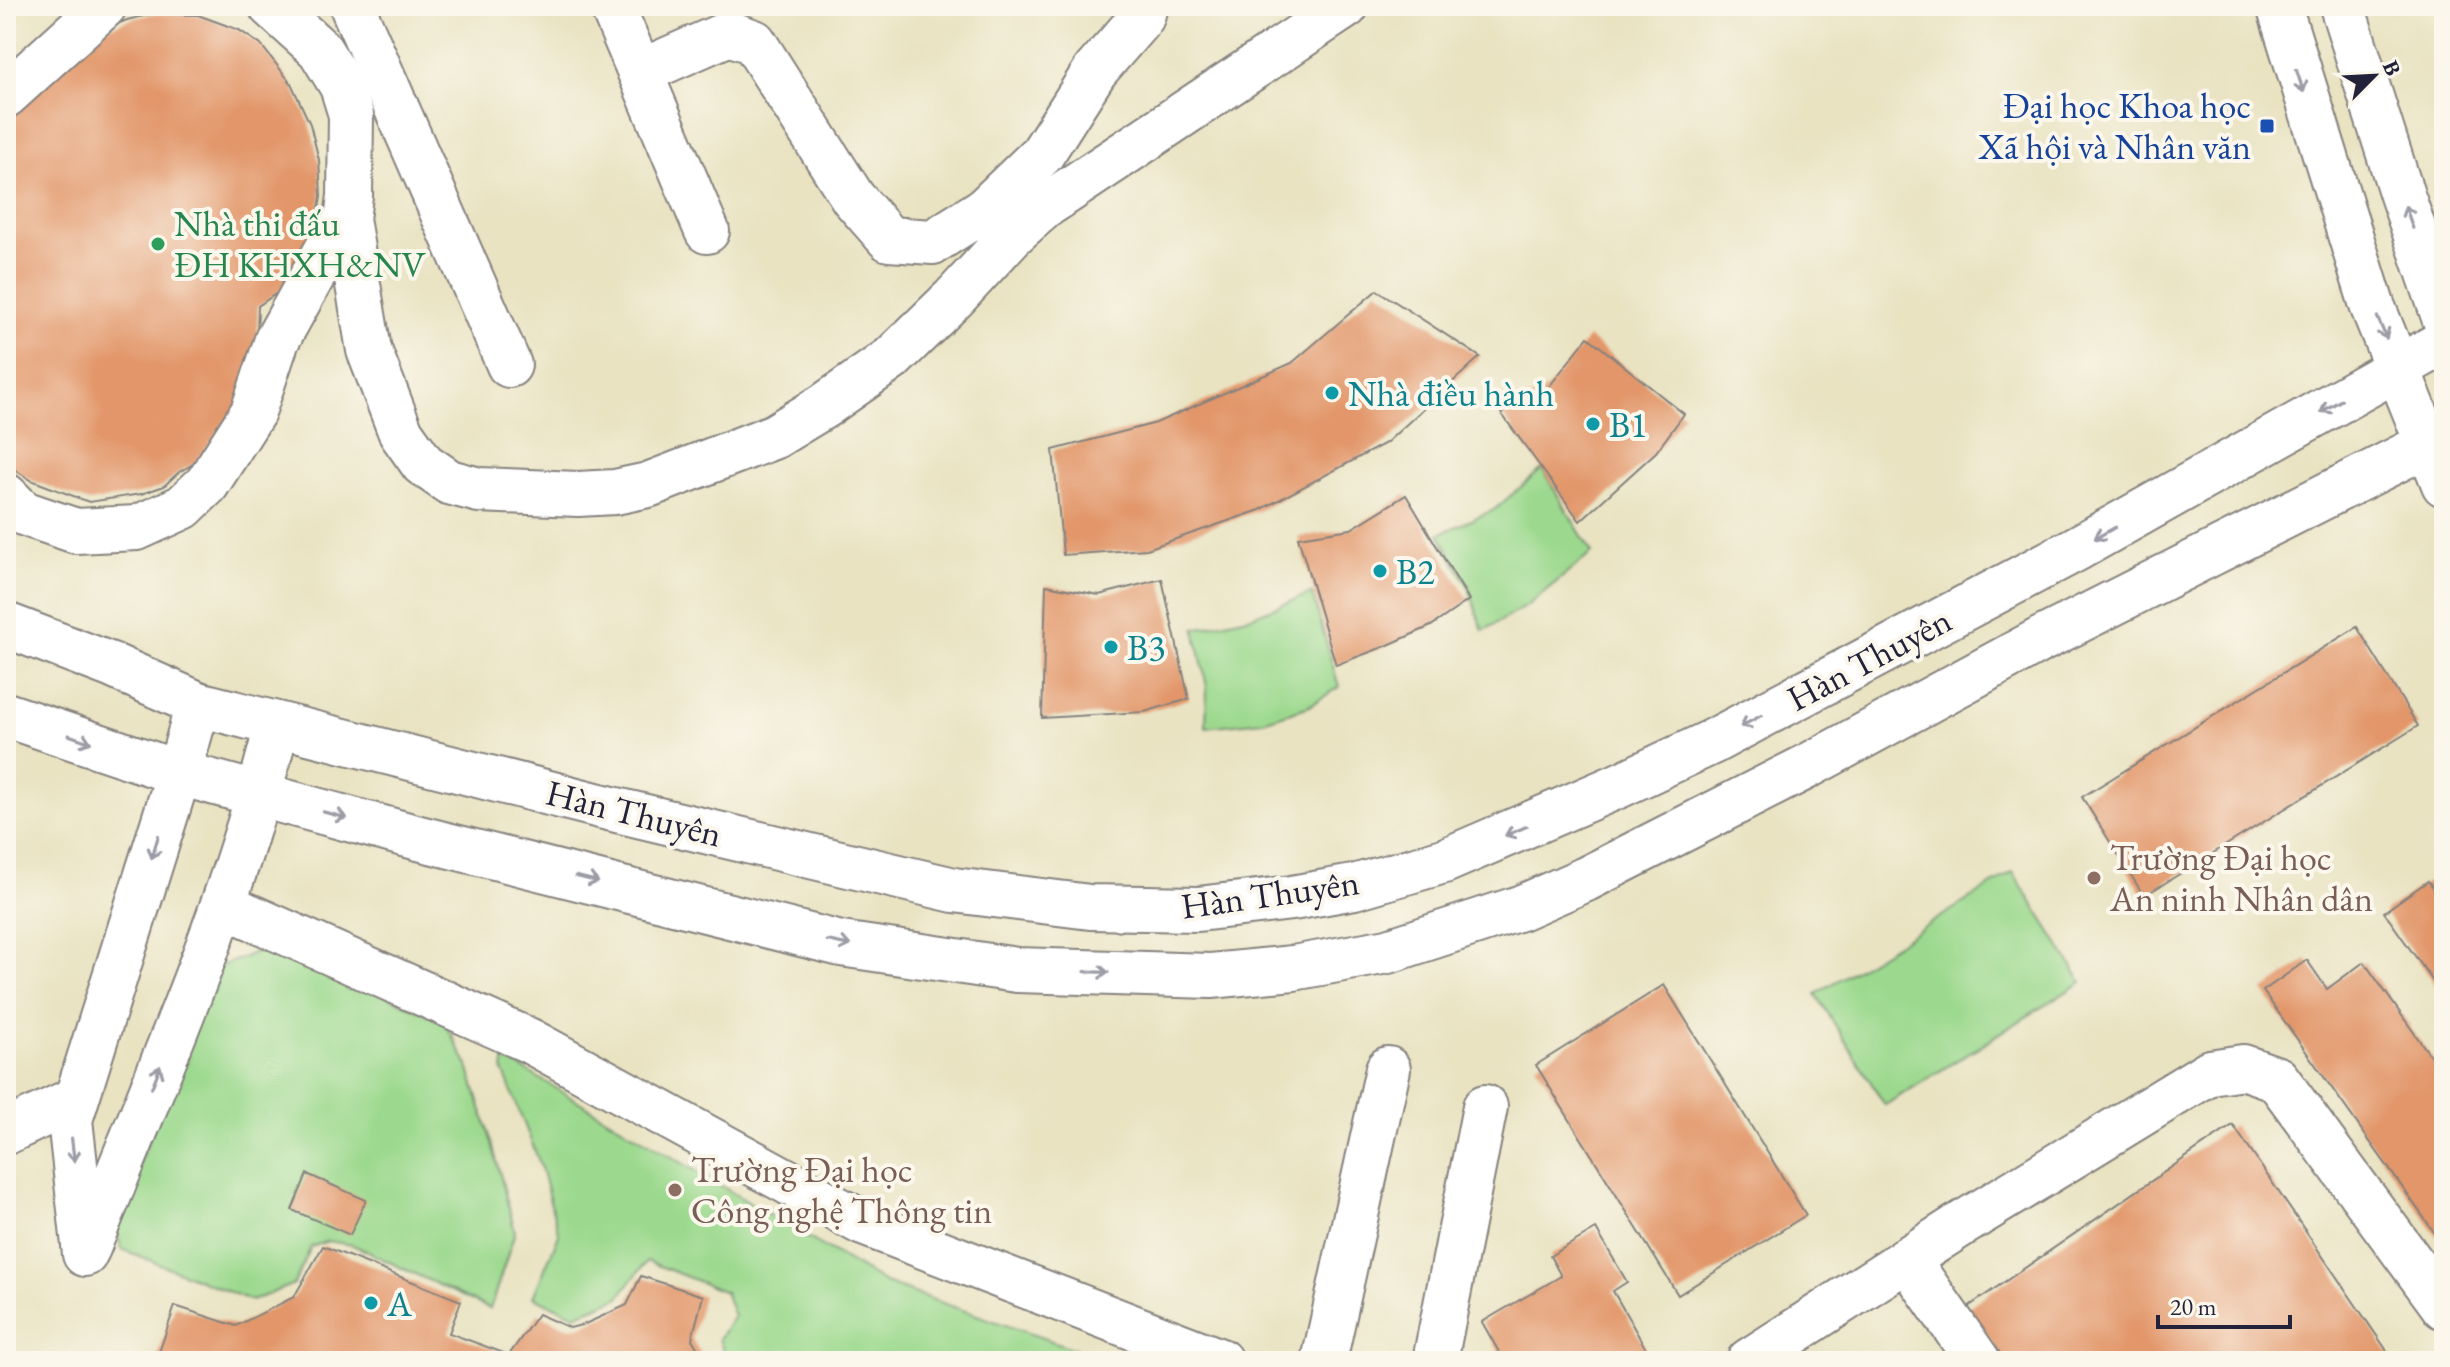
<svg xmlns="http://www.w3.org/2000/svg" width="2450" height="1367" font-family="'EB Garamond',serif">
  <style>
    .green { fill: #9cd98e; stroke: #5f7e64; stroke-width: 2 }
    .building { fill: #e29669 }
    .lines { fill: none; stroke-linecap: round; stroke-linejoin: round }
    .minor-casing { stroke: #86827e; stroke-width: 48 }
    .minor { stroke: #fff; stroke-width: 44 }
    .oneway { stroke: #9c9ca7 }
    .transit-dot { fill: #1a4fb4; stroke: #fbf7ec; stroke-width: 3 }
    .leisure-dot { fill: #2e9e5b; stroke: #fbf7ec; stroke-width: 3 }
    .culture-dot { fill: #0f9aa8; stroke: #fbf7ec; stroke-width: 3 }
    .education-dot { fill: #8d6e63; stroke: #fbf7ec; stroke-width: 3 }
    .labels { text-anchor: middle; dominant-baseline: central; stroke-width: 8; stroke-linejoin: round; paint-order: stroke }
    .transit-label { font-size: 36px; fill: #164399; stroke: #fbf7ec; text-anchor: end }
    .leisure-label { font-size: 36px; fill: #27864d; stroke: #fbf7ec; text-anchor: start }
    .culture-label { font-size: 36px; fill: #0d838f; stroke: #fbf7ec; text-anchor: start }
    .street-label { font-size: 36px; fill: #22223b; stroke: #fbf7ec }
    .education-label { font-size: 36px; fill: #785e54; stroke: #fbf7ec; text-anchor: start }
  </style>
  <rect width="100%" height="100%" fill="#fbf7ec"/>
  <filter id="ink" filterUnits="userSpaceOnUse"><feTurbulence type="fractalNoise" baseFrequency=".0125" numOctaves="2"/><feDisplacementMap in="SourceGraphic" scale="16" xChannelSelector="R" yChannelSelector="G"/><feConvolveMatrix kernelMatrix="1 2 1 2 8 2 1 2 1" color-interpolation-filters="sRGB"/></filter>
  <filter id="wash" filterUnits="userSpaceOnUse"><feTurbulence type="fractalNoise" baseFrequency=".006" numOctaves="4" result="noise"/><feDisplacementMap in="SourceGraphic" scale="32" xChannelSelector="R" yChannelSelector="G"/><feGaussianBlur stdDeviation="1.8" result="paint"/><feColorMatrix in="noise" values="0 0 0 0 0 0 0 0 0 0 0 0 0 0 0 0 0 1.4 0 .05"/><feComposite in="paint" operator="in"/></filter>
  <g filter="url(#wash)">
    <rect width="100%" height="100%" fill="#e9e3c2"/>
    <g class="green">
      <path d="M1542,469L1592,553L1528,605L1483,631L1468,585L1439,534L1494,510Z"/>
      <path d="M1312,593L1339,687L1307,707L1263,721L1206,727L1207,687L1195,629L1252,616Z"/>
      <path d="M2013,872L2082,982L1885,1105L1816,994Z"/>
      <path d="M271,944L445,1022L468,1066L492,1143L515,1232L490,1309L353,1245L328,1241L311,1247L294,1284L252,1301L122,1249L115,1227L215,968L245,957Z"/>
      <path d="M505,1058L885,1283L1109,1361H727L719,1339L734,1316L725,1292L647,1261L618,1298L575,1315L533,1297L559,1235L540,1164L503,1070Z"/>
    </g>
    <g id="blocks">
      <g class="building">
        <path d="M152,14L198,15L239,30L261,45L291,83L310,124L319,160L321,196L316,230L284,288L258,306L257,336L247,394L195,463L179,472L164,486L141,494L89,502L31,480L6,464V110L86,37L127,20Z"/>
        <path d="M1377,290L1480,357L1386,443L1260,510L1147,549L1063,555L1053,450L1156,423L1292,363Z"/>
        <path d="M1588,337L1684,414L1656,452L1580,521L1501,413L1548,388Z"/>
        <path d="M1406,495L1469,600L1431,626L1386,646L1336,665L1298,537L1351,529Z"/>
        <path d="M1162,579L1189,699L1144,712L1042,718L1046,585L1099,595Z"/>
        <path d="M2357,627L2418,726L2144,896L2082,797Z"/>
        <path d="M2428,881L2444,903V997L2384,912Z"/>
        <path d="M2307,960L2327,989L2364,962L2444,1075V1246L2263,991Z"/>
        <path d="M1664,985L1806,1215L1678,1295L1536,1065Z"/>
        <path d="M2233,1125L2394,1361H2005L1968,1307Z"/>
        <path d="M307,1174L366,1200L350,1235L292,1210Z"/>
        <path d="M1596,1229L1627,1282L1613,1291L1653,1361H1504L1482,1322L1561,1276L1550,1256Z"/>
        <path d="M323,1246L461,1301L449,1333L509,1355L538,1314L570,1328L585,1324L627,1305L641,1276L703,1296L692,1339L705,1361H156L175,1306L236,1326L294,1297Z"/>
      </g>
    </g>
  </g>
  <g filter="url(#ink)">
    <use href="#blocks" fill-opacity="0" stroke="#86827e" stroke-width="2"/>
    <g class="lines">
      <defs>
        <g id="minor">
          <path d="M352,6L509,365"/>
          <path d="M612,6L707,231"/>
          <path d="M2279,6L2372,305L2444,484"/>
          <path d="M2342,6L2402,195L2444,317"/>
          <path d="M640,72L729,33L754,42L853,198L889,239L933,242L985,209L1042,154L1095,71L1142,17L1145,6"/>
          <path d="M6,95L104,6"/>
          <path d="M347,219L369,350L401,433L423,464L449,482L479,490L578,494L615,492L648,485L775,436L824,406L891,359L954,298L1012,235L1045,206L1346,6"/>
          <path d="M6,496L23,513L76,531L137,528L183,507L207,484L253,412L277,340L328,248L347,219L350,196L351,115L342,86L320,50L271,6"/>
          <path d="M6,625L111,665L198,704L604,807L954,890L1090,907L1198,909L1292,898L1354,887L1444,861L1618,786L1712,742L2076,549L2444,342"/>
          <path d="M6,715L179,773L419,838L841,944L1017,970L1211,976L1293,968L1388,951L1520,908L1586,879L1806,767L2040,640L2444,436"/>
          <path d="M224,905L530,1041L861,1222L1220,1361"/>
          <path d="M6,1132L76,1099"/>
          <path d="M88,1248C156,1076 233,906 277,725"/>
          <path d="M85,1254L70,1120L179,773L198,704"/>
          <path d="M1907,1259L1978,1361"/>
          <path d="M1324,1361L1388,1069"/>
          <path d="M1435,1361L1485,1107"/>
          <path d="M1749,1361L1957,1227L2210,1072L2243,1067L2277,1079L2444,1307"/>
        </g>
      </defs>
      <use href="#minor" class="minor-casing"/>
      <use href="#minor" class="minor"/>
    </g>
    <defs><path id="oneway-shaft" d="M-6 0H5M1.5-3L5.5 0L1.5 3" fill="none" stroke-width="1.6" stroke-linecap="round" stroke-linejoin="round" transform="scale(2)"/></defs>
    <g class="oneway">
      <use href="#oneway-shaft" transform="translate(2300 81) rotate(72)"/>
      <use href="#oneway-shaft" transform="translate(2409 217) rotate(-109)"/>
      <use href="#oneway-shaft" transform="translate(2382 328) rotate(67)"/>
      <use href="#oneway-shaft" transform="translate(2331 406) rotate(150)"/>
      <use href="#oneway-shaft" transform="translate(2105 533) rotate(151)"/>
      <use href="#oneway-shaft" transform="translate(1751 721) rotate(152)"/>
      <use href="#oneway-shaft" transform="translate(80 739) rotate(19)"/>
      <use href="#oneway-shaft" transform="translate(335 815) rotate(15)"/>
      <use href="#oneway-shaft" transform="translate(1516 831) rotate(157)"/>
      <use href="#oneway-shaft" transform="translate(155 847) rotate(107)"/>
      <use href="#oneway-shaft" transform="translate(587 879) rotate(14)"/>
      <use href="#oneway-shaft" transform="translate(839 943) rotate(12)"/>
      <use href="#oneway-shaft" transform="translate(1097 972) rotate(2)"/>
      <use href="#oneway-shaft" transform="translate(156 1077) rotate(-68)"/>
      <use href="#oneway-shaft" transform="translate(73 1150) rotate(83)"/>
    </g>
  </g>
  <rect class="transit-dot" x="2259" y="118" width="16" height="16" rx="4"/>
  <circle class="leisure-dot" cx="158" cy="244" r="8"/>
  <g class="culture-dot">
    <circle cx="1332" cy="393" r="8"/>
    <circle cx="1593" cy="424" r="8"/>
    <circle cx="1380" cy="571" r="8"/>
    <circle cx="1111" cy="647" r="8"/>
    <circle cx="371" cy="1303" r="8"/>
  </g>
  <g class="education-dot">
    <circle cx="2094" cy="878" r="8"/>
    <circle cx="675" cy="1190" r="8"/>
  </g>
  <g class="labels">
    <g class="transit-label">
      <text x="2251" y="105">Đại học Khoa học<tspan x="2251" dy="41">Xã hội và Nhân văn</tspan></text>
    </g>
    <g class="leisure-label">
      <text x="174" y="223">Nhà thi đấu<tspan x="174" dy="41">ĐH KHXH&amp;NV</tspan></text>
    </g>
    <g class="culture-label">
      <text x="1348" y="393">Nhà điều hành</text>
      <text x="1609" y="424">B1</text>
      <text x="1396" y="571">B2</text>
      <text x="1127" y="647">B3</text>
      <text x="387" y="1303">A</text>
    </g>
    <g class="street-label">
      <text transform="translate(1869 659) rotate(-28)">Hàn Thuyên</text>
      <text transform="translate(634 813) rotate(14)">Hàn Thuyên</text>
      <text transform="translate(1270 894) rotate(-8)">Hàn Thuyên</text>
    </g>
    <g class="education-label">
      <text x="2110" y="857">Trường Đại học<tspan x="2110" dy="41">An ninh Nhân dân</tspan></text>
      <text x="691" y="1169">Trường Đại học<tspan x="691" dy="41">Công nghệ Thông tin</tspan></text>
    </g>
  </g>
  <rect width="2450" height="1367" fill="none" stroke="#fbf7ec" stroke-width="32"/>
  <g transform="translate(2374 76) rotate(66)" stroke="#fbf7ec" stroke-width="6" paint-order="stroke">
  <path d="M0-6L14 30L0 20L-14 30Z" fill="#22223b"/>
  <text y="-12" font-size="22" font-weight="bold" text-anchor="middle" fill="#22223b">B</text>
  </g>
  <path d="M2158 1315v12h132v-12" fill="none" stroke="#22223b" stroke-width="4"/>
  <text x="2170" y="1315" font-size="24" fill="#22223b" stroke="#fbf7ec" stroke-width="6" paint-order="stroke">20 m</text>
</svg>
